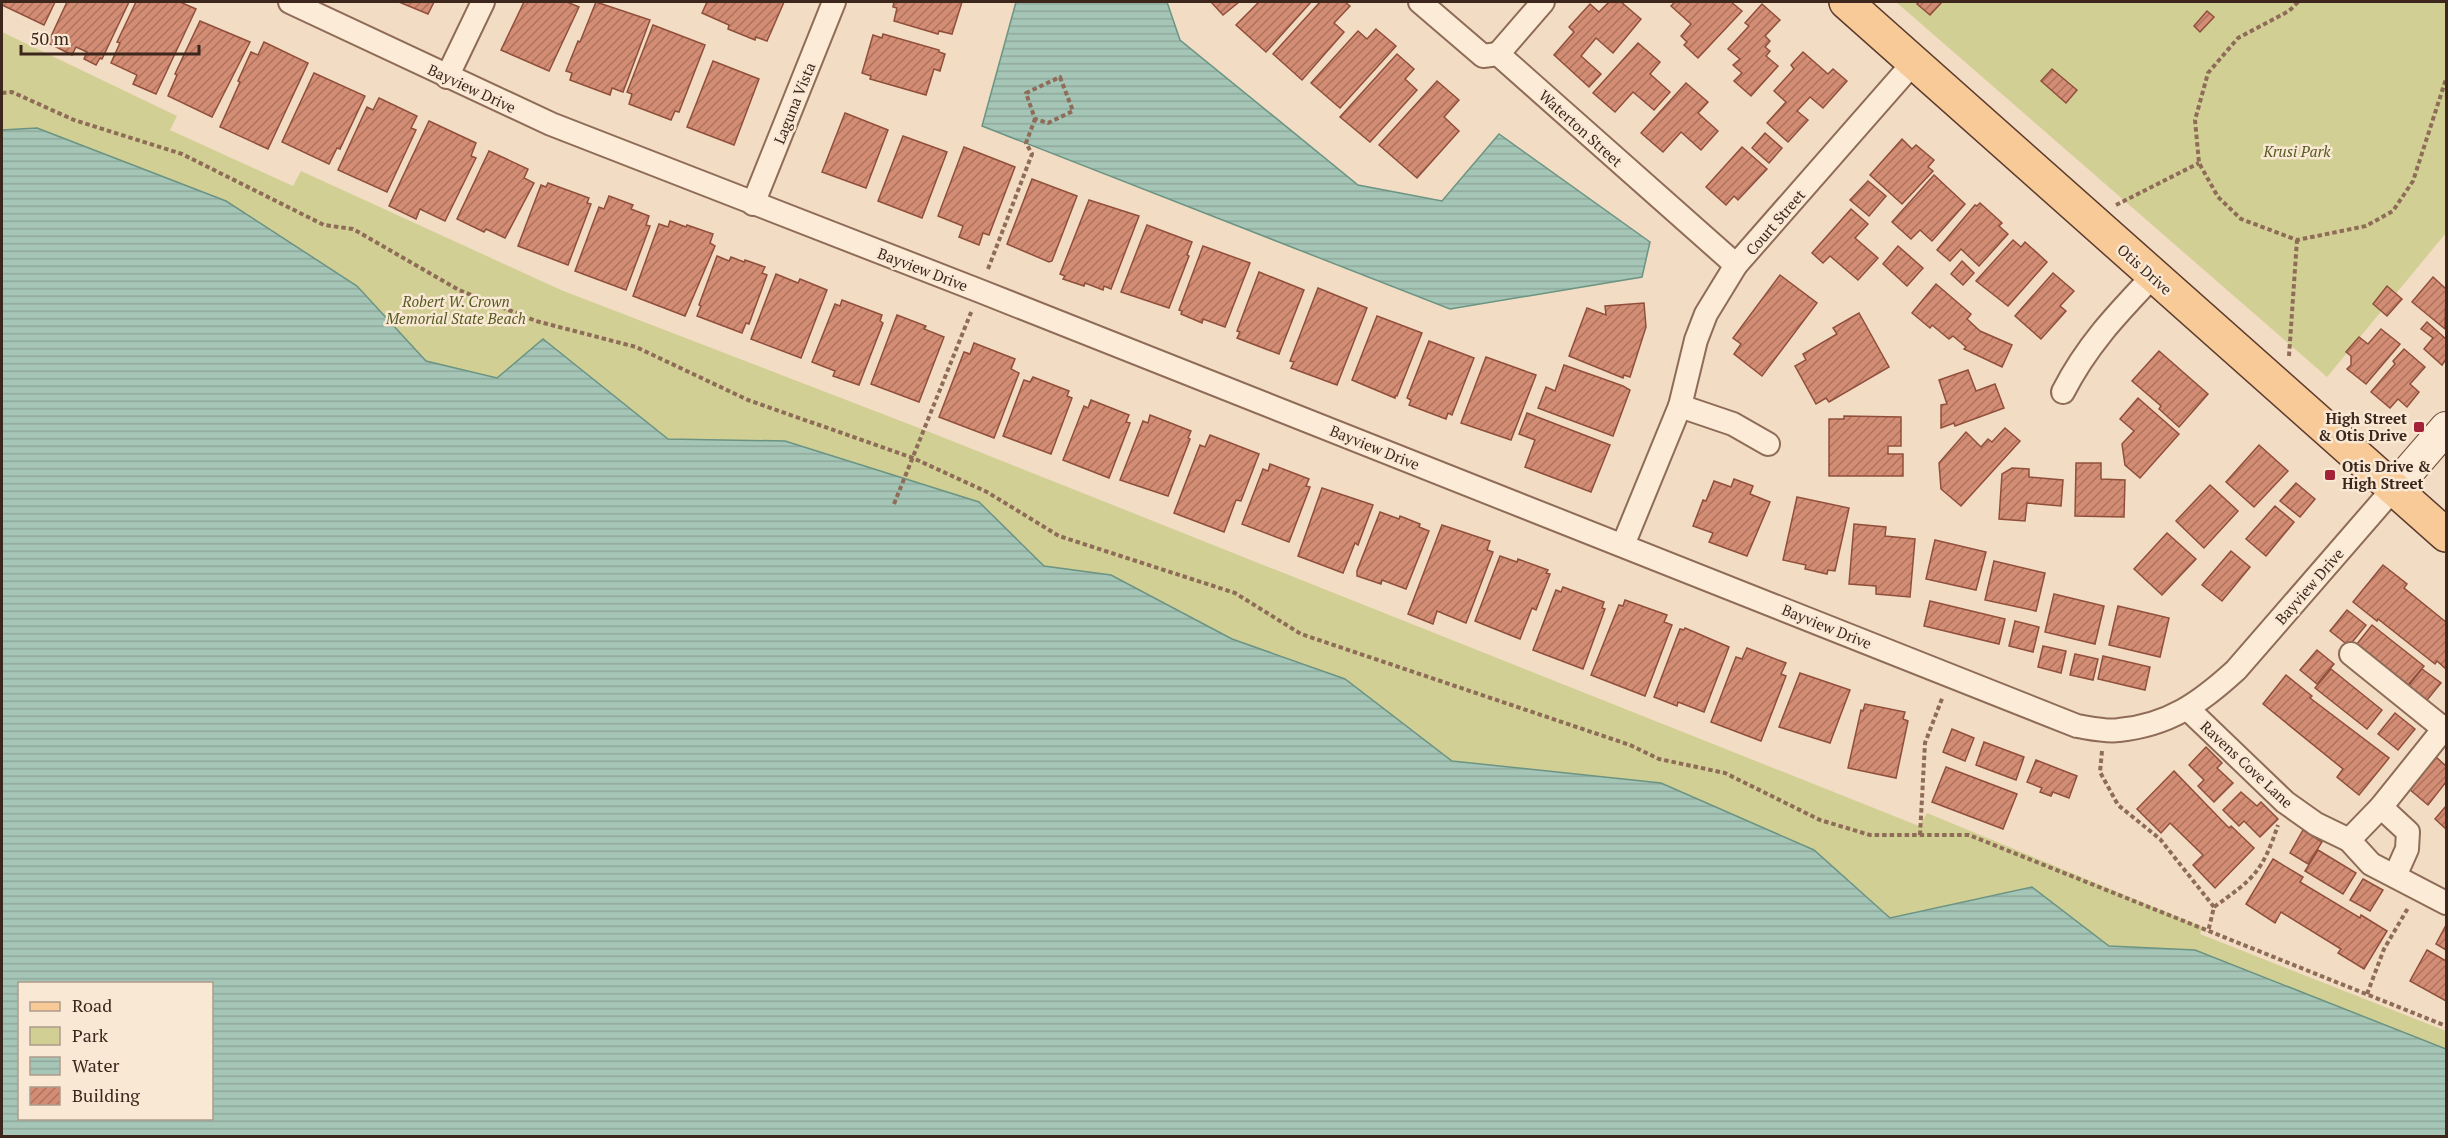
<svg xmlns="http://www.w3.org/2000/svg" width="2448" height="1138" font-family="'PT Serif',serif">
  <style>
    .green { fill: #d2cf95 }
    .water { fill: url(#water-rules); stroke: #6b9483; stroke-width: 1.5; fill-rule: evenodd }
    .building { fill: url(#building-hatch); stroke: #904f3b; stroke-width: 1.5 }
    .lines { fill: none; stroke-linecap: round; stroke-linejoin: round }
    .street-casing { stroke: #8e6c57; stroke-width: 26 }
    .secondary-casing { stroke: #704d3b; stroke-width: 34 }
    .primary-casing { stroke: #5c3a2c; stroke-width: 36 }
    .path { stroke: #8e6c57; stroke-width: 4; stroke-dasharray: 4.5 3; stroke-linecap: butt }
    .street { stroke: #fcebd7; stroke-width: 22 }
    .secondary { stroke: #fcebd7; stroke-width: 32 }
    .primary { stroke: #f8ca97; stroke-width: 33 }
    .poi-dot { fill: #a32238; stroke: #f9e8d3; stroke-width: 2 }
    .labels { text-anchor: middle; dominant-baseline: central; stroke-width: 5; stroke-linejoin: round; paint-order: stroke }
    .street-label { font-size: 15px; fill: #3d271d; stroke: #f9e8d3 }
    .park-label { font-size: 15px; font-style: italic; fill: #565b22; stroke: #f9e8d3 }
    .poi-label { font-size: 15px; font-weight: bold; fill: #3d271d; stroke: #f9e8d3; text-anchor: end }
  </style>
  <defs>
    <pattern id="water-rules" width="6" height="5" patternUnits="userSpaceOnUse" patternTransform="scale(1.5)"><rect width="6" height="5" fill="#a5c5b6"/><path d="M0 2.5h6" fill="none" stroke="#8fa99c"/></pattern>
    <pattern id="building-hatch" width="6" height="6" patternUnits="userSpaceOnUse" patternTransform="scale(1.5)"><rect width="6" height="6" fill="#d48d75"/><path d="M-1 1l2-2M0 6l6-6M5 7l2-2" fill="none" stroke="#ad735f"/></pattern>
  </defs>
  <rect width="100%" height="100%" fill="#f2dcc3"/>
  <g class="green">
    <path d="M1896,2H2446V233L2327,377Z"/>
    <path d="M2,32L177,116L170,130L293,186L301,171L561,290L932,433L1919,826L1927,813L2202,927L2200,934L2446,1031V1049L2195,950L2109,946L2032,887L1890,918L1814,850L1661,783L1452,761L1345,679L1232,639L1111,575L1044,566L979,502L785,441L668,439L543,339L497,378L426,361L357,286L37,128L2,130Z"/>
  </g>
  <g class="water">
    <path d="M1016,2H1167L1180,40L1358,185L1442,201L1499,134L1650,242L1642,277L1450,309L982,126Z"/>
    <path d="M37,128L226,201L357,286L426,361L497,378L543,339L668,439L785,441L979,502L1044,566L1111,575L1232,639L1345,679L1452,761L1661,783L1814,850L1890,918L2032,887L2109,946L2195,950L2446,1049V1136H2V130ZM20,984H212V1118H20Z"/>
  </g>
  <g class="building">
    <path d="M2,2H55L44,25L2,5Z"/>
    <path d="M67,2H129L102,59L100,58L96,65L84,59L87,52L76,47L72,55L48,43Z"/>
    <path d="M136,2H180L196,9L156,94L133,84L137,75L111,63L120,43L117,42Z"/>
    <path d="M399,2H434L428,14Z"/>
    <path d="M524,2H567L579,7L549,71L501,50Z"/>
    <path d="M596,2L650,20L623,92L612,88L610,95L570,80L572,73L566,71L578,41L580,42Z"/>
    <path d="M707,2H784L767,41L756,37L755,40L728,29L729,25L702,13Z"/>
    <path d="M894,2H962L952,34L939,31L938,34L894,21L897,8L893,7Z"/>
    <path d="M1211,2H1239L1223,15Z"/>
    <path d="M1259,2H1311L1266,52L1236,25Z"/>
    <path d="M1320,2H1345L1350,6L1334,23L1344,32L1302,80L1273,54Z"/>
    <path d="M1609,2H1621L1641,19L1613,53L1596,38L1581,56L1601,74L1589,87L1554,55L1574,32L1569,27L1590,4L1599,12Z"/>
    <path d="M1675,2H1731L1742,11L1698,58L1684,45L1687,42L1681,36L1691,24L1671,6Z"/>
    <path d="M1919,2H1942L1930,15L1917,4Z"/>
    <path d="M1762,4L1780,20L1765,36L1770,41L1765,47L1770,51L1766,56L1778,66L1751,96L1734,81L1742,73L1733,65L1740,59L1728,49L1749,26L1745,23Z"/>
    <path d="M2207,11L2214,17L2200,32L2194,26Z"/>
    <path d="M200,21L250,42L212,117L168,96L177,75L175,74Z"/>
    <path d="M653,25L705,45L679,112L675,111L671,120L629,104L632,94L627,92Z"/>
    <path d="M1376,29L1396,46L1340,108L1311,83L1358,31L1367,39Z"/>
    <path d="M883,34L939,50V52L945,54L940,71L934,69L926,95L870,79L871,76L862,73L873,35L882,38Z"/>
    <path d="M264,42L308,63L268,149L220,127L240,82L238,81L251,52L258,55Z"/>
    <path d="M1638,43L1660,62L1650,74L1670,92L1654,110L1633,92L1615,112L1593,93Z"/>
    <path d="M1803,52L1828,74L1833,69L1847,81L1823,108L1810,97L1797,111L1808,120L1788,142L1767,123L1786,102L1774,91L1794,69L1791,65Z"/>
    <path d="M1397,54L1414,69L1405,79L1417,90L1370,142L1340,117Z"/>
    <path d="M713,61L759,79L734,145L687,127Z"/>
    <path d="M2052,69L2077,90L2066,103L2041,81Z"/>
    <path d="M314,73L365,96L340,149L337,148L329,164L282,142Z"/>
    <path d="M1437,81L1459,100L1444,117L1459,131L1417,178L1379,145Z"/>
    <path d="M1686,83L1708,102L1698,113L1718,131L1701,150L1681,132L1663,152L1641,133Z"/>
    <path d="M379,98L417,116L411,128L416,130L387,192L338,170L367,107L373,110Z"/>
    <path d="M845,113L888,130L866,188L822,172Z"/>
    <path d="M429,121L476,143L471,156L476,158L445,221L420,209L416,219L389,206Z"/>
    <path d="M1765,133L1782,148L1769,163L1752,148Z"/>
    <path d="M903,136L947,152L922,218L878,201Z"/>
    <path d="M1902,139L1912,149L1916,145L1934,160L1928,167L1933,171L1902,204L1870,175Z"/>
    <path d="M964,147L1015,167L989,235L983,233L979,245L959,237L963,226L938,216Z"/>
    <path d="M1742,147L1767,169L1738,200L1734,196L1726,205L1706,187Z"/>
    <path d="M489,151L528,169L524,178L534,183L505,238L486,229L484,232L457,219Z"/>
    <path d="M1934,175L1965,204L1932,241L1920,230L1911,239L1892,222Z"/>
    <path d="M1032,179L1077,196L1052,261L1049,262L1007,244Z"/>
    <path d="M1868,181L1886,196L1869,216L1850,200Z"/>
    <path d="M548,183L589,198L587,203L591,204L568,265L518,246L541,185L546,187Z"/>
    <path d="M609,196L633,205L631,209L649,216L646,225L650,226L626,290L575,271L599,207L604,209Z"/>
    <path d="M1089,200L1139,216L1111,289L1104,286L1103,290L1085,283L1084,286L1063,279L1065,276L1060,274Z"/>
    <path d="M1980,203L2002,223L1999,226L2008,234L1979,266L1961,249L1950,261L1937,250L1975,205L1977,206Z"/>
    <path d="M1851,209L1868,224L1855,238L1878,258L1858,280L1830,256L1823,263L1812,253Z"/>
    <path d="M670,221L686,227L687,225L713,234L710,243L715,246L685,316L633,296L659,224L668,227Z"/>
    <path d="M1147,225L1192,242L1187,255L1189,256L1169,308L1121,292Z"/>
    <path d="M2013,240L2021,247L2025,242L2047,262L2008,306L1976,281Z"/>
    <path d="M1203,246L1250,263L1225,327L1203,319L1202,323L1181,314L1182,311L1179,310Z"/>
    <path d="M1898,246L1923,268L1907,286L1883,264Z"/>
    <path d="M717,256L729,261L731,257L744,262L745,260L765,267L762,273L767,275L749,324L746,323L742,333L697,316L701,306L699,305Z"/>
    <path d="M1962,261L1974,273L1963,285L1951,274Z"/>
    <path d="M1259,272L1304,290L1279,354L1237,338L1240,332L1237,331Z"/>
    <path d="M2053,273L2074,291L2060,306L2066,311L2041,339L2015,316Z"/>
    <path d="M776,274L798,283L800,279L827,290L801,358L751,339Z"/>
    <path d="M1780,275L1817,303L1762,376L1734,354L1741,344L1733,338Z"/>
    <path d="M2433,277L2446,289L2445,329L2412,302Z"/>
    <path d="M1936,284L1971,314L1967,319L1980,331L2012,345L2002,367L1964,349L1966,347L1953,336L1949,339L1932,325L1930,328L1912,313Z"/>
    <path d="M2387,286L2402,299L2387,316L2373,304Z"/>
    <path d="M1318,288L1367,308L1337,385L1291,368L1294,362L1290,361Z"/>
    <path d="M842,300L882,315L880,321L883,323L859,385L833,376L835,371L812,362L835,304L840,306Z"/>
    <path d="M1644,303L1646,327L1630,377L1624,375L1623,378L1569,356L1587,308L1606,315L1605,306Z"/>
    <path d="M1859,313L1889,367L1829,402L1826,398L1816,404L1795,366L1806,360L1803,354L1837,334L1833,328Z"/>
    <path d="M897,315L926,326L924,329L944,337L919,402L871,384Z"/>
    <path d="M1377,316L1422,333L1397,396H1395V398L1352,380Z"/>
    <path d="M2427,322L2446,339V359L2442,365L2424,349L2433,338L2421,329Z"/>
    <path d="M2381,329L2400,344L2366,384L2347,369L2351,365V356L2346,352L2359,337L2368,344Z"/>
    <path d="M1429,341L1474,358L1452,415L1448,413L1446,419L1409,405L1411,400L1407,398Z"/>
    <path d="M974,343L1015,359L1011,369L1019,373L994,438L939,417L964,352L970,354Z"/>
    <path d="M2404,349L2425,367L2410,384L2419,392L2407,407L2398,399L2390,408L2371,392L2395,364L2393,361Z"/>
    <path d="M2159,351L2208,394L2179,427L2159,409L2161,406L2132,381Z"/>
    <path d="M1486,357L1536,375L1511,440L1461,423Z"/>
    <path d="M1564,365L1623,386L1630,390L1613,436L1538,408L1546,387L1555,391Z"/>
    <path d="M1968,370L1976,391L1995,384L2004,408L1955,426L1954,423L1941,428V405L1947,404L1939,380Z"/>
    <path d="M1033,377L1069,391L1067,396L1072,398L1051,454L1003,436L1024,380L1030,382Z"/>
    <path d="M2138,398L2179,434L2140,478L2125,465L2122,444L2134,431L2120,419Z"/>
    <path d="M1091,400L1129,415L1126,422L1130,423L1109,478L1063,460L1084,406L1088,408Z"/>
    <path d="M1527,413L1610,445L1591,492L1525,467L1535,440L1519,434Z"/>
    <path d="M1150,415L1191,431L1188,438L1190,439L1168,496L1120,480L1143,421L1148,423Z"/>
    <path d="M1844,416L1901,417V446H1888V454H1903V476H1829V419H1844Z"/>
    <path d="M2005,428L2020,441L1961,506L1941,489L1939,463L1966,432L1981,447L1988,439L1992,442Z"/>
    <path d="M1210,435L1259,454L1241,501L1236,500L1224,532L1174,513L1200,445L1205,447Z"/>
    <path d="M2259,445L2288,471L2254,507L2226,482Z"/>
    <path d="M2076,463H2101V479L2125,480L2124,517L2075,516Z"/>
    <path d="M1270,464L1309,479L1306,486L1310,487L1289,542L1242,524L1263,469L1268,471Z"/>
    <path d="M2012,468L2029,469V477L2063,480L2061,506L2027,503L2025,521L1999,519L2002,474Z"/>
    <path d="M1734,479L1753,486L1750,494L1770,502L1747,556L1709,542L1713,533L1693,526L1703,500L1706,501L1714,481L1731,487Z"/>
    <path d="M2296,483L2315,499L2300,517L2280,501Z"/>
    <path d="M2210,485L2238,511L2204,548L2176,521Z"/>
    <path d="M1322,488L1373,505L1358,545L1355,543L1343,573L1298,556Z"/>
    <path d="M1797,497L1849,508L1835,571L1828,570L1827,574L1805,569L1806,565L1783,560Z"/>
    <path d="M2275,506L2294,522L2266,556L2246,539Z"/>
    <path d="M1380,512L1399,519L1400,516L1420,524L1419,527L1429,531L1406,589L1382,580L1381,584L1357,576V571Z"/>
    <path d="M1854,524L1886,527L1885,536L1915,539L1910,597L1876,594V586L1849,584Z"/>
    <path d="M1442,525L1490,541L1487,550L1493,552L1466,623L1437,611L1433,624L1408,614Z"/>
    <path d="M2167,533L2196,559L2162,595L2134,569Z"/>
    <path d="M1935,540L1986,552L1976,590L1926,579Z"/>
    <path d="M2231,551L2250,567L2222,601L2202,585Z"/>
    <path d="M1500,556L1517,562L1518,559L1548,570L1546,573L1550,574L1536,610L1532,608L1520,639L1475,621Z"/>
    <path d="M1994,561L2045,573L2036,611L1985,600Z"/>
    <path d="M2383,565L2407,584L2404,588L2446,622V669L2437,661L2435,664L2378,619L2377,621L2353,602Z"/>
    <path d="M1563,587L1604,602L1602,608L1605,609L1583,669L1533,650L1556,590L1561,592Z"/>
    <path d="M2054,594L2104,606L2095,644L2045,632Z"/>
    <path d="M1625,600L1667,615L1664,622L1672,625L1645,696L1591,675L1619,605L1623,606Z"/>
    <path d="M1930,601L2005,619L1999,644L1924,626Z"/>
    <path d="M2118,606L2169,618L2160,657L2109,645Z"/>
    <path d="M2347,610L2366,625L2349,646L2330,631Z"/>
    <path d="M2015,621L2039,627L2033,652L2009,646Z"/>
    <path d="M2372,625L2424,666L2408,685L2357,644Z"/>
    <path d="M1685,628L1729,647L1704,712L1678,702L1677,706L1654,697L1680,629L1684,630Z"/>
    <path d="M2043,646L2066,651L2061,673L2038,667Z"/>
    <path d="M1747,648L1786,663L1781,674L1786,676L1761,741L1711,722L1736,657L1742,659Z"/>
    <path d="M2317,650L2334,664L2317,684L2300,670Z"/>
    <path d="M2075,654L2098,659L2093,680L2070,675Z"/>
    <path d="M2103,656L2150,667L2145,690L2098,679Z"/>
    <path d="M2331,669L2382,710L2367,729L2315,688Z"/>
    <path d="M2422,669L2441,683L2423,705L2405,690Z"/>
    <path d="M1800,673L1850,690L1830,743L1779,727Z"/>
    <path d="M2286,675L2312,696L2310,698L2389,758L2359,795L2337,777L2343,769L2263,704Z"/>
    <path d="M1865,704L1905,712L1903,719L1908,721L1896,778L1848,768L1861,710L1863,711Z"/>
    <path d="M2395,713L2415,729L2398,750L2378,734Z"/>
    <path d="M1952,729L1974,738L1965,761L1943,752Z"/>
    <path d="M1984,742L2024,757L2016,780L1976,765Z"/>
    <path d="M2206,747L2222,763L2217,768L2233,783L2214,802L2198,786L2204,780L2189,765Z"/>
    <path d="M2436,757L2446,766V782L2428,805L2409,789Z"/>
    <path d="M2036,760L2077,776L2069,798L2053,792L2051,796L2040,792L2042,788L2027,782Z"/>
    <path d="M1946,767L2017,794L2003,829L1932,802Z"/>
    <path d="M2174,771L2229,828L2231,826L2254,848L2215,888L2193,865L2203,855L2170,823L2161,833L2137,809Z"/>
    <path d="M2241,792L2257,806L2261,802L2278,819L2260,837L2244,821L2239,826L2223,810Z"/>
    <path d="M2446,806V829L2435,819Z"/>
    <path d="M2303,830L2322,842L2308,864L2290,853Z"/>
    <path d="M2318,850L2356,873L2343,894L2305,871Z"/>
    <path d="M2273,859L2303,877L2300,882L2360,918L2361,915L2387,931L2364,969L2338,953L2341,949L2281,912L2275,923L2246,904Z"/>
    <path d="M2363,879L2383,890L2370,911L2350,900Z"/>
    <path d="M2446,925V950L2436,944Z"/>
    <path d="M2427,950L2446,961V1001L2410,981Z"/>
  </g>
  <g class="lines">
    <defs>
      <g id="street">
        <path d="M290,2L551,124L980,291L2077,726C2090,728 2106,732 2119,730C2169,725 2200,703 2236,670L2394,488"/>
        <path d="M1420,2L1483,56L1498,54L1736,265"/>
        <path d="M1498,54L1543,2"/>
        <path d="M447,77L483,2"/>
        <path d="M753,204L834,2"/>
        <path d="M2063,392C2087,345 2117,314 2153,276"/>
        <path d="M1680,406L1733,424L1768,444"/>
        <path d="M1623,545L1680,406L1696,340L1706,314L1736,265L1914,62"/>
        <path d="M2351,654L2444,729"/>
        <path d="M2188,709L2285,802L2316,824L2349,840L2371,864L2446,903"/>
        <path d="M2381,807L2408,832L2407,849L2395,876"/>
        <path d="M2349,840L2381,807L2446,726"/>
      </g>
      <path id="secondary" d="M2394,488L2446,428"/>
      <path id="primary" d="M1846,2L2446,535"/>
    </defs>
    <use href="#street" class="street-casing"/>
    <use href="#secondary" class="secondary-casing"/>
    <use href="#primary" class="primary-casing"/>
    <g class="path">
      <path d="M2298,2L2289,11L2238,38L2208,73L2195,120L2199,163L2218,197L2241,219L2297,240L2366,226L2393,211L2413,181L2446,79"/>
      <path d="M1060,77L1073,111L1048,123L1035,119L1026,93Z"/>
      <path d="M2,93L12,92L74,120L182,154L324,225L353,229L459,290L536,321L636,347L748,400L913,458L987,492L1059,536L1235,593L1301,634L1630,745L1659,759L1725,773L1820,820L1870,835H1969L2446,1026"/>
      <path d="M2116,205L2199,163"/>
      <path d="M988,269L1032,154L1026,143L1035,119"/>
      <path d="M2289,356L2297,240"/>
      <path d="M894,504L972,310"/>
      <path d="M2102,751L2100,772L2118,805L2160,839L2214,907L2208,932"/>
      <path d="M1920,835L1925,743L1943,696"/>
      <path d="M2214,907C2253,879 2262,873 2278,825"/>
      <path d="M2367,994L2384,949L2408,908"/>
    </g>
    <use href="#street" class="street"/>
    <use href="#secondary" class="secondary"/>
    <use href="#primary" class="primary"/>
  </g>
  <g class="poi-dot">
    <rect x="2413" y="421" width="12" height="12" rx="3"/>
    <rect x="2324" y="469" width="12" height="12" rx="3"/>
  </g>
  <g class="labels">
    <g class="street-label">
      <text transform="translate(472 88) rotate(25)">Bayview Drive</text>
      <text transform="translate(794 103) rotate(-68)">Laguna Vista</text>
      <text transform="translate(1581 128) rotate(42)">Waterton Street</text>
      <text transform="translate(1775 222) rotate(-49)">Court Street</text>
      <text transform="translate(923 269) rotate(21)">Bayview Drive</text>
      <text transform="translate(2145 269) rotate(42)">Otis Drive</text>
      <text transform="translate(1375 447) rotate(22)">Bayview Drive</text>
      <text transform="translate(2309 586) rotate(-49)">Bayview Drive</text>
      <text transform="translate(1827 626) rotate(22)">Bayview Drive</text>
      <text transform="translate(2247 764) rotate(43)">Ravens Cove Lane</text>
    </g>
    <g class="park-label">
      <text x="2297" y="151">Krusi Park</text>
      <text x="456" y="301">Robert W. Crown<tspan x="456" dy="17">Memorial State Beach</tspan></text>
    </g>
    <g class="poi-label">
      <text x="2407" y="418">High Street<tspan x="2407" dy="17">&amp; Otis Drive</tspan></text>
      <text x="2342" y="466" text-anchor="start">Otis Drive &amp;<tspan x="2342" dy="17">High Street</tspan></text>
    </g>
  </g>
  <rect width="2448" height="1138" fill="none" stroke="#3d271d" stroke-width="6"/>
  <rect x="18" y="982" width="195" height="138" fill="#f9e8d3" stroke="#ae9b8a" stroke-width="1.5"/>
  <rect x="30" y="1002" width="30" height="9" fill="#f8ca97" stroke="#ae9b8a" stroke-width="1.5"/>
  <text x="72" y="1012" font-size="18" fill="#3d271d">Road</text>
  <rect x="30" y="1027" width="30" height="18" fill="#d2cf95" stroke="#ae9b8a" stroke-width="1.5"/>
  <text x="72" y="1042" font-size="18" fill="#3d271d">Park</text>
  <rect x="30" y="1057" width="30" height="18" fill="url(#water-rules)" stroke="#ae9b8a" stroke-width="1.5"/>
  <text x="72" y="1072" font-size="18" fill="#3d271d">Water</text>
  <rect x="30" y="1087" width="30" height="18" fill="url(#building-hatch)" stroke="#ae9b8a" stroke-width="1.5"/>
  <text x="72" y="1102" font-size="18" fill="#3d271d">Building</text>
  <path d="M21 45v9h178v-9" fill="none" stroke="#3d271d" stroke-width="3"/>
  <text x="30" y="45" font-size="18" fill="#3d271d" stroke="#f9e8d3" stroke-width="4.5" paint-order="stroke">50 m</text>
</svg>
